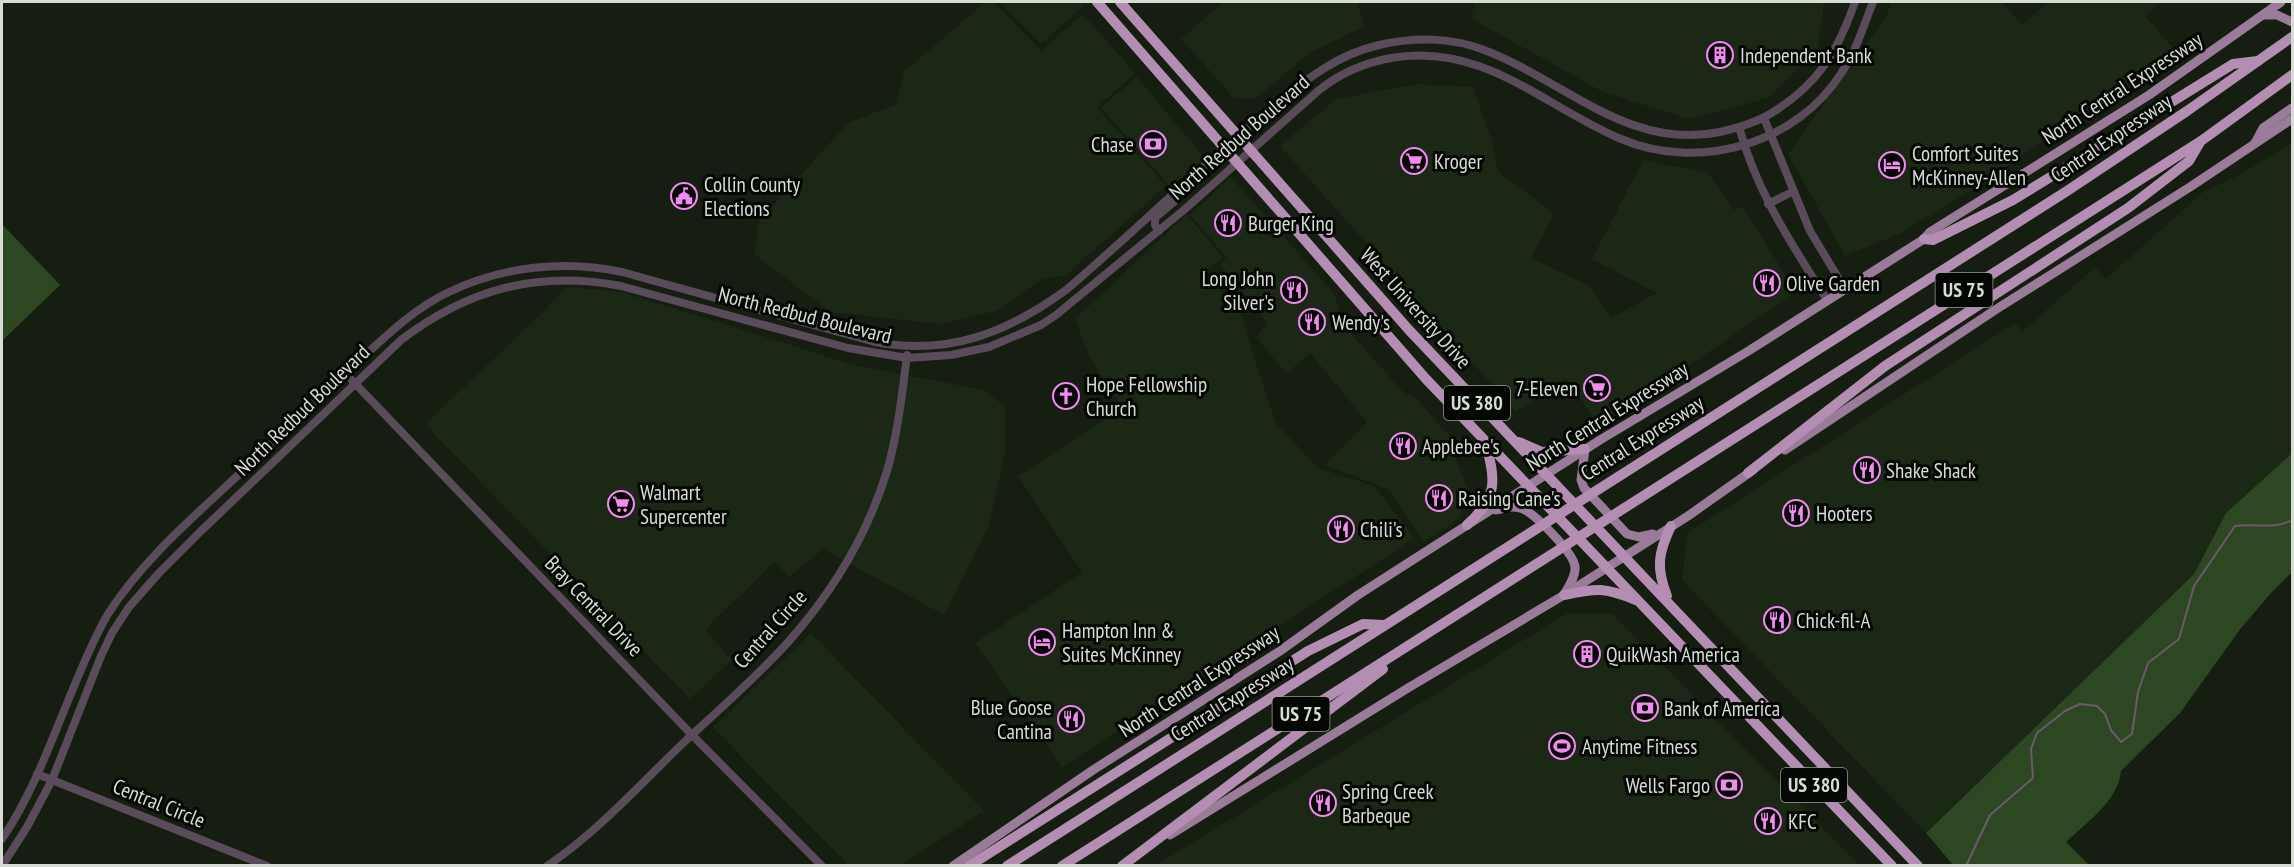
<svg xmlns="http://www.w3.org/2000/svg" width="2294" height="867" font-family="'PT Sans Narrow',sans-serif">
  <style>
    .built { fill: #1b2816 }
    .green { fill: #2e4723 }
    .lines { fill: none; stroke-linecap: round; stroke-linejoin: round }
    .stream { stroke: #6d596c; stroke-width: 2 }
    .minor { stroke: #5a4b5a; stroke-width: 8 }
    .major { stroke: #9a7b99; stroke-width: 9 }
    .highway { stroke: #b38eb2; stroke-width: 10 }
    .labels { text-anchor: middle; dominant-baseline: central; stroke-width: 6; stroke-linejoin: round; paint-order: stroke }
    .shield { fill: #040703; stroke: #989d95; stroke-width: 1.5 }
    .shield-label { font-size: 20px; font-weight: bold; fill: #d7ddd4 }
    .poi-label { font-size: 21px; fill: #d7ddd4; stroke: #040703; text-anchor: start }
    .street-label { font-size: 21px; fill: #d7ddd4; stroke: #040703 }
  </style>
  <rect width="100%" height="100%" fill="#151e11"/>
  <g class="built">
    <path d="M985,2H994L1041,51L1083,14L1135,73L1097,107L1166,186L1066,275L1042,279L996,311L941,324L830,312L754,254L759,221L849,122L896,105L904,72Z"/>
    <path d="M1000,2H1081L1084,6L1041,44Z"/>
    <path d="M1223,2H1357L1365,26L1309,53L1255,99L1234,98L1181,39Z"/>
    <path d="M1476,2H1824L1818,48L1769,98L1688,119L1601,91L1470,18Z"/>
    <path d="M1892,2H2002L2023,25L2047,2H2160L2145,16L2180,56L2102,113L2095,105L1977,187L1899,234L1845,256L1788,154L1886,17Z"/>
    <path d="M1137,77L1205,158L1170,187L1101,107Z"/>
    <path d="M1416,84L1473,87L1492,141L1498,172L1554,213L1531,258L1590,286L1611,318L1657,293L1592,259L1643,160L1708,173L1733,210L1743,207L1796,292L1600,427L1566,378L1516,412L1280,146L1336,99Z"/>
    <path d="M2292,143V453L2226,513L2194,574L1926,833L1682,580L1687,533L2015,323L2023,331L2095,267L2106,279L2203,192L2239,175Z"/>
    <path d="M1231,177L1335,295L1343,325L1404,393L1415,397L1453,440L1456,459L1468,491L1459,519L1424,542L1390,490L1325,465L1367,422L1310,353L1286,374L1256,337L1268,324L1220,264L1226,257L1190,215Z"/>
    <path d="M1187,214L1223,258L1206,272L1196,262L1240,312L1275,422L1318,468L1374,486L1415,538L1062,767L975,643L1082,572L1018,476L1123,408L1090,358L1075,319Z"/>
    <path d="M567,287L622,292L857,366L985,390L1005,407V452L989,525L944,615L823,549L789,577L774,562L705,630L732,660L690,699L425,424L541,314Z"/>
    <path d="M1566,614H1613L1859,865H1156Z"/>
    <path d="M811,633L984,811L902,865H848L713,728Z"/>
  </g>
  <g class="green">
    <path d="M2,224L60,285L2,341Z"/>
    <path d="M2292,453V572L2272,592L2241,628L2180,713L2121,771C2118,801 2087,822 2066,842L2089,865H1953L1926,833L2194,574L2226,513Z"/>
  </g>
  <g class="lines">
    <path class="stream" d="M1966,866L1990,815L2033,778L2031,749L2037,733L2065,711L2080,704L2097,706L2105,714L2111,730L2121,742L2132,734L2138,692L2148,663L2179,639L2194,586L2235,526C2254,523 2275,530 2292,520"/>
    <g class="minor">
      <path d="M1764,118L1810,231L1845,289"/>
      <path d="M1739,127C1757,193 1791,243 1827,300"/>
      <path d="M1768,204L1792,192"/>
      <path d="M1159,231L1155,225V218L1176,200L1182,189"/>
      <path d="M345,373L692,735L822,866"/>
      <path d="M37,774L267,866"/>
      <path d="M2,839C34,792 53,736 75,684C85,660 95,636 108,614C144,557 203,509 251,463C287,428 323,393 360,360C388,334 415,308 449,292C503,266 564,260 622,272L875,342C948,356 1007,333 1066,290C1131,235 1191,175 1257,120C1295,89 1330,56 1379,45C1413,37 1451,37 1484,50C1564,80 1628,151 1720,132C1737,128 1755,123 1770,114C1818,85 1837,53 1855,2"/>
      <path d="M2,866L27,827L52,780L101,656L112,633L129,607L159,573L200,532L401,340C468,289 538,270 621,286L848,348L907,358L951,355L989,347L1041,325L1056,315L1185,209L1318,91C1340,73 1363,63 1391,58C1484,42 1543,106 1621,139C1699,172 1797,144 1842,72C1856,51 1864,25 1873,2"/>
      <path d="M547,866C596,833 637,788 679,747C716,712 756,678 790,640C833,591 868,533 887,471C898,433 902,394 907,355"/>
    </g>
    <g class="major">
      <path d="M2263,15H2277L2292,22"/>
      <path d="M2255,143L2263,128L2292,108"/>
      <path d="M1585,449L1581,480L1584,488L1627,534L1639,537L1653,534"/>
      <path d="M1785,450L1995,310L2190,187L2292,119"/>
      <path d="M1496,510C1504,508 1514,505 1523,509C1536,515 1574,553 1575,567C1576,576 1569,586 1565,593"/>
      <path d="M1170,835L1408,688L1564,595L1688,516L1753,470"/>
      <path d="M953,866L1093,770L1280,651L1358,595L1600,440L1750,350L1924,239L1930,232L2149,95L2281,2"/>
    </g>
    <g class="highway">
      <path d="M1097,2L1426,379L1892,866"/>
      <path d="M1120,2L1409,330L1918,866"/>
      <path d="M1924,239L1933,240L2013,200L2233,64L2258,61"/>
      <path d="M1519,442L1542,452L1585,449"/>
      <path d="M1748,473L1885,366L2128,208L2189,161L2199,144"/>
      <path d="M1467,525C1499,496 1495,481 1486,443"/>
      <path d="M1564,595C1597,588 1604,587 1636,600"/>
      <path d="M1667,596C1656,568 1658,553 1671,526"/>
      <path d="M969,866L1308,651L1363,624L1384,625"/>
      <path d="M1007,866L2067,191L2187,111L2292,37"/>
      <path d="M1062,866L2201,141L2292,75"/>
      <path d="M1122,866L1383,669"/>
    </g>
  </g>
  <defs>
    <symbol id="building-ring" viewBox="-11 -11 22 22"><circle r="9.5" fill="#040703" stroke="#f28af2" stroke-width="1.5"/><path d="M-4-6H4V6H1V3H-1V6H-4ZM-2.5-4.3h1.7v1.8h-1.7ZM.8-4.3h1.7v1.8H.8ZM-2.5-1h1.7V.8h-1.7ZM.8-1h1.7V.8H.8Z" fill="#f28af2"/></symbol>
    <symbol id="bank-ring" viewBox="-11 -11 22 22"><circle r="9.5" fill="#040703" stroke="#f28af2" stroke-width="1.5"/><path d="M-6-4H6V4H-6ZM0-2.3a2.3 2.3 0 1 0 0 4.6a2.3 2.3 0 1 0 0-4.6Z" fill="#f28af2"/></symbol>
    <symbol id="supermarket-ring" viewBox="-11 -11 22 22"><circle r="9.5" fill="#040703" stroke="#f28af2" stroke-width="1.5"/><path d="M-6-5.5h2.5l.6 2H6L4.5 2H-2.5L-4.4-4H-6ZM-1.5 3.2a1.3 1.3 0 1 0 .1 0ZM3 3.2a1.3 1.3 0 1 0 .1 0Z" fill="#f28af2"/></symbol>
    <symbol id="hotel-ring" viewBox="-11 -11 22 22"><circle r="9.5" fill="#040703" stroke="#f28af2" stroke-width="1.5"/><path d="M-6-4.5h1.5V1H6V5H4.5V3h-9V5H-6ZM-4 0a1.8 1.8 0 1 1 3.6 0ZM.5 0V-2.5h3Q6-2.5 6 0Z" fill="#f28af2"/></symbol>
    <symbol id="civic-ring" viewBox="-11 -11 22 22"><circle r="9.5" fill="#040703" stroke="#f28af2" stroke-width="1.5"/><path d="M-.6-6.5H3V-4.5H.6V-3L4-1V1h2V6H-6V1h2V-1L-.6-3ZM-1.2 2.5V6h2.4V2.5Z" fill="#f28af2"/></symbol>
    <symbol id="restaurant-ring" viewBox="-11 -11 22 22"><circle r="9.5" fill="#040703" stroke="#f28af2" stroke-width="1.5"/><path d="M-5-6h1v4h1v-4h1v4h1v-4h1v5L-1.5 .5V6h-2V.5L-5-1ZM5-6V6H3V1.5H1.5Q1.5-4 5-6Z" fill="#f28af2"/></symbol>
    <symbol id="church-ring" viewBox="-11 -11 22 22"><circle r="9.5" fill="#040703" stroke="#f28af2" stroke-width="1.5"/><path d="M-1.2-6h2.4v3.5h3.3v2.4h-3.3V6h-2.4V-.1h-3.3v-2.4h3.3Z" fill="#f28af2"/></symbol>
    <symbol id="stadium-ring" viewBox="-11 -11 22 22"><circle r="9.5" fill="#040703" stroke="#f28af2" stroke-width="1.5"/><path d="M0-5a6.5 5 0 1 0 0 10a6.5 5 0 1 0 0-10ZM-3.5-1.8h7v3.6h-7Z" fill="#f28af2"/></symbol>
  </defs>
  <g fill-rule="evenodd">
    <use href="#building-ring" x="1705" y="40" width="30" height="30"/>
    <use href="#bank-ring" x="1138" y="129" width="30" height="30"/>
    <use href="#supermarket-ring" x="1399" y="146" width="30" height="30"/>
    <use href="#hotel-ring" x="1877" y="150" width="30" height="30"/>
    <use href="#civic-ring" x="669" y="181" width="30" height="30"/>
    <use href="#restaurant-ring" x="1213" y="208" width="30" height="30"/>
    <use href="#restaurant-ring" x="1752" y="268" width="30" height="30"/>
    <use href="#restaurant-ring" x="1279" y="275" width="30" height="30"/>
    <use href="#restaurant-ring" x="1297" y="307" width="30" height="30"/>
    <use href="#supermarket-ring" x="1582" y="373" width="30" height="30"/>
    <use href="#church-ring" x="1051" y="381" width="30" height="30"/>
    <use href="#restaurant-ring" x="1388" y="431" width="30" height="30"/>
    <use href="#restaurant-ring" x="1852" y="455" width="30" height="30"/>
    <use href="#restaurant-ring" x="1424" y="483" width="30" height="30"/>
    <use href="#supermarket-ring" x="606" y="489" width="30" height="30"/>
    <use href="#restaurant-ring" x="1781" y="498" width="30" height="30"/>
    <use href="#restaurant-ring" x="1326" y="514" width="30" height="30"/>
    <use href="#restaurant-ring" x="1762" y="605" width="30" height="30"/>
    <use href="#hotel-ring" x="1027" y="627" width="30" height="30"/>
    <use href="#building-ring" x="1572" y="639" width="30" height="30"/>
    <use href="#bank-ring" x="1630" y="693" width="30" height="30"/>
    <use href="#restaurant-ring" x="1056" y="704" width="30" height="30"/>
    <use href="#stadium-ring" x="1547" y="731" width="30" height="30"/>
    <use href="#bank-ring" x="1714" y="770" width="30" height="30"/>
    <use href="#restaurant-ring" x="1308" y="788" width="30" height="30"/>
    <use href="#restaurant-ring" x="1753" y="806" width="30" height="30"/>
  </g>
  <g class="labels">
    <g class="shield">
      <rect x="1935.5" y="273" width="57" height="34" rx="4.5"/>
      <rect x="1444" y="386" width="66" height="34" rx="4.5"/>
      <rect x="1272.5" y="697" width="57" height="34" rx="4.5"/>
      <rect x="1781" y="768" width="66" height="34" rx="4.5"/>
    </g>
    <g class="shield-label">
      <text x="1964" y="290">US 75</text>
      <text x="1477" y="403">US 380</text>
      <text x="1301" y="714">US 75</text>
      <text x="1814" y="785">US 380</text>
    </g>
    <g class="poi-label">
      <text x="1740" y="55">Independent Bank</text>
      <text x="1134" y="144" text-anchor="end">Chase</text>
      <text x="1912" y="153">Comfort Suites<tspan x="1912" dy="24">McKinney-Allen</tspan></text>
      <text x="1434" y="161">Kroger</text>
      <text x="704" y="184">Collin County<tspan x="704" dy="24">Elections</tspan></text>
      <text x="1248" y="223">Burger King</text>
      <text x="1274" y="278" text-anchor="end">Long John<tspan x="1274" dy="24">Silver's</tspan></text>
      <text x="1786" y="283">Olive Garden</text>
      <text x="1332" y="322">Wendy's</text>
      <text x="1086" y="384">Hope Fellowship<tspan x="1086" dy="24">Church</tspan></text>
      <text x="1578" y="388" text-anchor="end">7-Eleven</text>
      <text x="1422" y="446">Applebee's</text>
      <text x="1886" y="470">Shake Shack</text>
      <text x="640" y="492">Walmart<tspan x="640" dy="24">Supercenter</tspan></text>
      <text x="1458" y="498">Raising Cane's</text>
      <text x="1816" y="513">Hooters</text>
      <text x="1360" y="529">Chili's</text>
      <text x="1796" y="620">Chick-fil-A</text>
      <text x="1062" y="630">Hampton Inn &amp;<tspan x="1062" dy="24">Suites McKinney</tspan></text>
      <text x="1606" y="654">QuikWash America</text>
      <text x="1052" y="707" text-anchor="end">Blue Goose<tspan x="1052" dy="24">Cantina</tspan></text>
      <text x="1664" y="708">Bank of America</text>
      <text x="1582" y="746">Anytime Fitness</text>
      <text x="1710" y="785" text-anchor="end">Wells Fargo</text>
      <text x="1342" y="791">Spring Creek<tspan x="1342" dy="24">Barbeque</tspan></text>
      <text x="1788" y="821">KFC</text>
    </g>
    <g class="street-label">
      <text transform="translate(2122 88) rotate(-33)">North Central Expressway</text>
      <text transform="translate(1239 137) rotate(-41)">North Redbud Boulevard</text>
      <text transform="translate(2111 138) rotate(-34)">Central Expressway</text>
      <text transform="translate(1416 308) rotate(48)">West University Drive</text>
      <text transform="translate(805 315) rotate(14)">North Redbud Boulevard</text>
      <text transform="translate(302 410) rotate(-44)">North Redbud Boulevard</text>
      <text transform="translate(1607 416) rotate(-32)">North Central Expressway</text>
      <text transform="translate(1642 438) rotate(-32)">Central Expressway</text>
      <text transform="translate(594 606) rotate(46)">Bray Central Drive</text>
      <text transform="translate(770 629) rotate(-48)">Central Circle</text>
      <text transform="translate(1199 681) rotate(-33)">North Central Expressway</text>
      <text transform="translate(1232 699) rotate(-32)">Central Expressway</text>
      <text transform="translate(159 803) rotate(22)">Central Circle</text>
    </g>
  </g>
  <rect width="2294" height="867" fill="none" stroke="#d7ddd4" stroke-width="6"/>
</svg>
